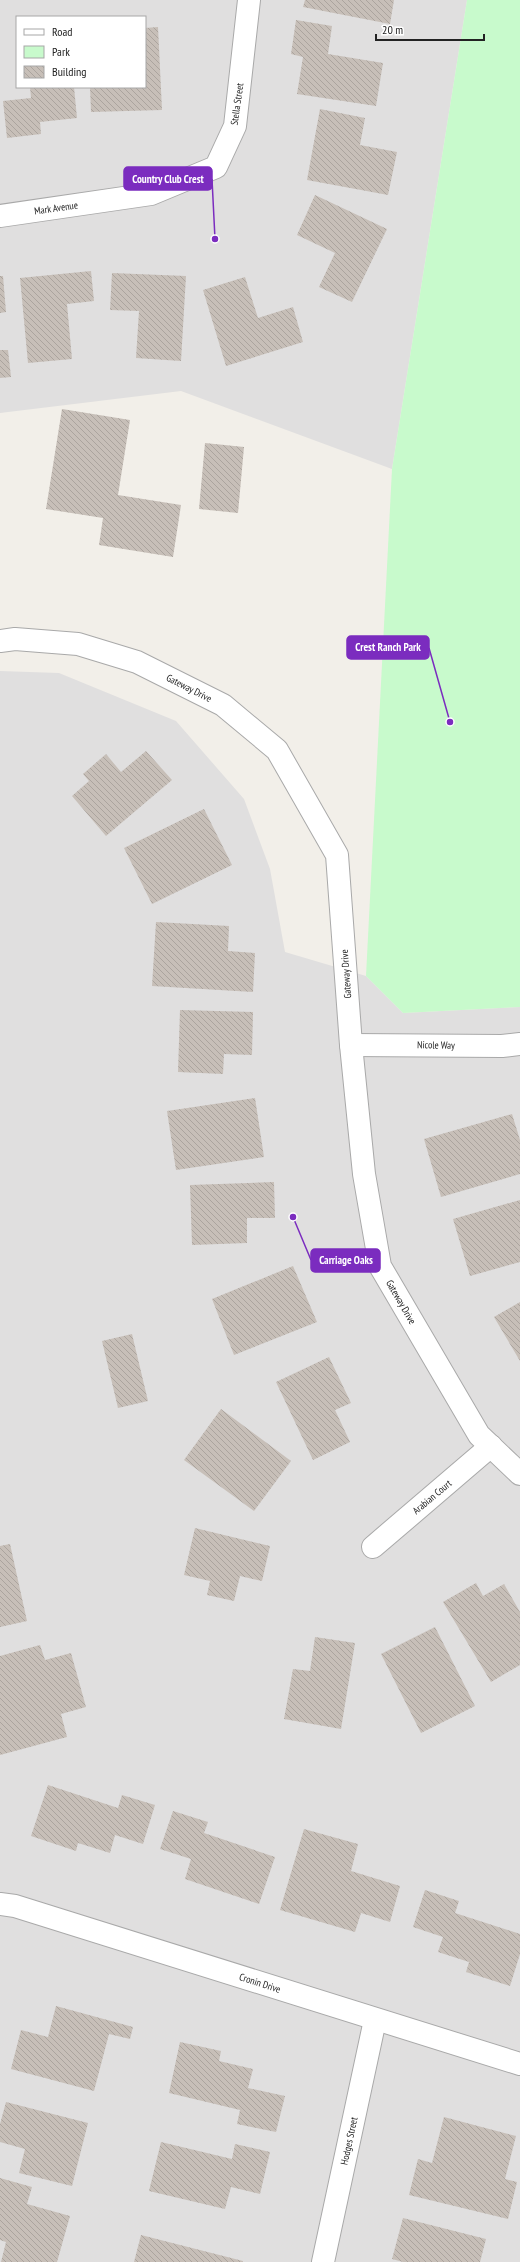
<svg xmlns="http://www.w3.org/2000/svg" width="520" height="2262" font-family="'PT Sans Narrow',sans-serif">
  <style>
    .residential { fill: #e0dfdf; fill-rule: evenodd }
    .park { fill: #c8facc }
    .building { fill: url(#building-back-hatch) }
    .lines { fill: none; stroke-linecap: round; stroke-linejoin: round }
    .minor-casing { stroke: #a9a9a9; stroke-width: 24 }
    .minor { stroke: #fff; stroke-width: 22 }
    .labels { text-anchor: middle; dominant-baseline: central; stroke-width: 3.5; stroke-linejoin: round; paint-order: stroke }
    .street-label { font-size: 10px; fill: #222; stroke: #fff }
    .leader { fill: none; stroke: #7b2cbf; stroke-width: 1.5 }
    .callout-dot { fill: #7b2cbf; stroke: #fff; stroke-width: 1.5 }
    .callout { fill: #7b2cbf; stroke: #7b2cbf; stroke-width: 1.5 }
    .callout-label { font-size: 11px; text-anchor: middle; font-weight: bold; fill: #fff }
  </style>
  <defs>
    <pattern id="building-back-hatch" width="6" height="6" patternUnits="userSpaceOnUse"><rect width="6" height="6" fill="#c7bfb8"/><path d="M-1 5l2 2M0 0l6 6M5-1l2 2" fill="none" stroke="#aba49e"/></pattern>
  </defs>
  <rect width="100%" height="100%" fill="#f2efe9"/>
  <g class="residential">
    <path d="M0,0H467L392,469L181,391L0,413ZM17,17H145V87H17Z"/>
    <path d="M0,671L59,673L176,721L244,799L270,869L285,952L366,976L403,1013L520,1007V2262H0Z"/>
  </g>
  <path class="park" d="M467,0H520V1007L403,1013L366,976L392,469Z"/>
  <g class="building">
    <path d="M305,0H394L390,24L303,7Z"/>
    <path d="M296,20L332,26L328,54L383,63L376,106L297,94L303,57L291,54Z"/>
    <path d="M158,27L162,110L91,112L90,87H145V28Z"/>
    <path d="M30,87H74L77,118L40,122L41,134L7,138L3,101L31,98Z"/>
    <path d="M320,109L365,118L360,145L397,152L388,195L307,180Z"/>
    <path d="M315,195L387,229L352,302L319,287L335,253L297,235Z"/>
    <path d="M91,271L94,301L67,304L72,359L28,363L20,278Z"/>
    <path d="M112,273L186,276L181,361L136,358L139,311L110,310Z"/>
    <path d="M0,276H3L6,312L0,313Z"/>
    <path d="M245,277L258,318L293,307L303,342L226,366L203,290Z"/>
    <path d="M0,350H8L11,377L0,378Z"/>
    <path d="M62,409L130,420L118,495L181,505L173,557L99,545L103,518L46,509Z"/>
    <path d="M205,443L244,447L238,513L199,509Z"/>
    <path d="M146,751L172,780L106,836L72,796L89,781L83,774L106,754L121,772Z"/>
    <path d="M204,809L232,865L152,904L124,848Z"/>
    <path d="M156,922L229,926L228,951L255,953L253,992L152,986Z"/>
    <path d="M180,1010L253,1012L252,1055L224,1054L223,1074L178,1072Z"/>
    <path d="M255,1098L264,1157L176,1170L167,1111Z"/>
    <path d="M512,1114L520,1140V1174L441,1197L424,1139Z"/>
    <path d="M274,1182L275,1218H247V1243L192,1245L190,1185Z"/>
    <path d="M520,1200V1262L470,1276L453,1219Z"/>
    <path d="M293,1266L317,1322L234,1355L212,1299Z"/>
    <path d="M520,1302V1361L494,1317Z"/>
    <path d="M132,1334L148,1401L118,1408L102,1341Z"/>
    <path d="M329,1357L351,1403L335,1410L350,1442L313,1460L276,1382Z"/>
    <path d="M221,1409L291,1461L254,1511L184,1460Z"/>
    <path d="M195,1528L270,1546L262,1581L240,1576L234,1601L207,1595L210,1581L184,1575Z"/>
    <path d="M10,1544L27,1621L0,1627V1546Z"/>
    <path d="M476,1583L483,1596L504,1584L520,1612V1665L491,1682L443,1602Z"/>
    <path d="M435,1627L475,1706L421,1733L381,1654Z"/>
    <path d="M315,1637L355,1643L341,1729L284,1719L293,1669L310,1671Z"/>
    <path d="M40,1645L45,1660L71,1653L86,1707L61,1714L67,1737L0,1755V1656Z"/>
    <path d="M48,1785L118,1808L122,1795L155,1805L143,1844L115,1835L110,1853L78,1843L76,1851L31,1836Z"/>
    <path d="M173,1811L208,1822L204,1833L275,1857L259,1904L185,1879L191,1859L160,1849Z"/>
    <path d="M304,1829L358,1844L351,1871L400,1886L390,1922L361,1913L355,1932L280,1910Z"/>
    <path d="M425,1890L459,1901L455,1913L520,1934V1954L510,1986L466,1972L469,1962L438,1952L443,1937L413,1927Z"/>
    <path d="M56,2006L133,2027L130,2039L109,2034L94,2091L11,2069L21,2030L48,2037Z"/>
    <path d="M180,2042L221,2051L219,2061L253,2069L248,2088L285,2096L276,2132L237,2124L240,2110L169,2093Z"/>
    <path d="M6,2102L88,2123L72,2186L19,2173L25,2149L0,2142V2124Z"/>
    <path d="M444,2117L516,2136L505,2179L517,2182L508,2219L409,2195L418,2159L432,2163Z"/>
    <path d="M161,2142L232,2159L235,2144L270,2152L260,2194L231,2187L225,2209L149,2191Z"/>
    <path d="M0,2178L32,2187L27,2204L70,2216L57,2262H1L6,2242L0,2240Z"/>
    <path d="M403,2218L486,2239L480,2262H403L392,2259Z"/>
    <path d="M141,2235L243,2261V2262H134Z"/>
  </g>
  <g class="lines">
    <defs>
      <g id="minor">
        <path d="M0,216L151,194L216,167L235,126L249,0"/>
        <path d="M0,641L15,639L78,644L137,662L223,705L277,750L337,855L351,1045L364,1174L380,1266L479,1435L520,1474"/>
        <path d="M351,1045L502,1046L520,1044"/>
        <path d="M373,1547L491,1446"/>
        <path d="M0,1904L15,1906L520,2064"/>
        <path d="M323,2262L375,2020"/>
      </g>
    </defs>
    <use href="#minor" class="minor-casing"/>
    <use href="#minor" class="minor"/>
  </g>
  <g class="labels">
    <g class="street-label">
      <text transform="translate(237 104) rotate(-82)">Stella Street</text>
      <text transform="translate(56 208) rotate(-8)">Mark Avenue</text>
      <text transform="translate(189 688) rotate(27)">Gateway Drive</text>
      <text transform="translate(346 974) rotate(-94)">Gateway Drive</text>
      <text transform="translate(436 1045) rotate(1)">Nicole Way</text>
      <text transform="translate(401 1302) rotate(60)">Gateway Drive</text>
      <text transform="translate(432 1497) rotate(-40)">Arabian Court</text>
      <text transform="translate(260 1983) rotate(18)">Cronin Drive</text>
      <text transform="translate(349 2141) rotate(-78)">Hodges Street</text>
    </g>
  </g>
  <path class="leader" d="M215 239L212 179M450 722L429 648M293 1217L311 1260"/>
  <g class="callout-dot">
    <circle cx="215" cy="239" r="4"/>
    <circle cx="450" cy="722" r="4"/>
    <circle cx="293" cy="1217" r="4"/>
  </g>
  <g class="callout">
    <rect x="124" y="167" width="88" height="23" rx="4"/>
    <rect x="347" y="636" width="82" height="23" rx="4"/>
    <rect x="311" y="1249" width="69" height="23" rx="4"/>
  </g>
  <g class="callout-label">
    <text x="168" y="183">Country Club Crest</text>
    <text x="388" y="651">Crest Ranch Park</text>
    <text x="346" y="1264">Carriage Oaks</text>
  </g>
  <rect x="16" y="16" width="130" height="72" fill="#ffffff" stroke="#a7a7a7"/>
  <rect x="24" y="29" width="20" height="6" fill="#ffffff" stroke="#a7a7a7"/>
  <text x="52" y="36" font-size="12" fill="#222222">Road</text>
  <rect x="24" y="46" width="20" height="12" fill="#c8facc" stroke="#a7a7a7"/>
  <text x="52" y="56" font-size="12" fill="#222222">Park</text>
  <rect x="24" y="66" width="20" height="12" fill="url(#building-back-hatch)" stroke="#a7a7a7"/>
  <text x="52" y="76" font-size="12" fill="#222222">Building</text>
  <path d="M376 34v6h108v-6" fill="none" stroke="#222222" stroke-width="2"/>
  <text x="382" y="34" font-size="12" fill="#222222" stroke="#ffffff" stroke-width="3" paint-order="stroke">20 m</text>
</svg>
